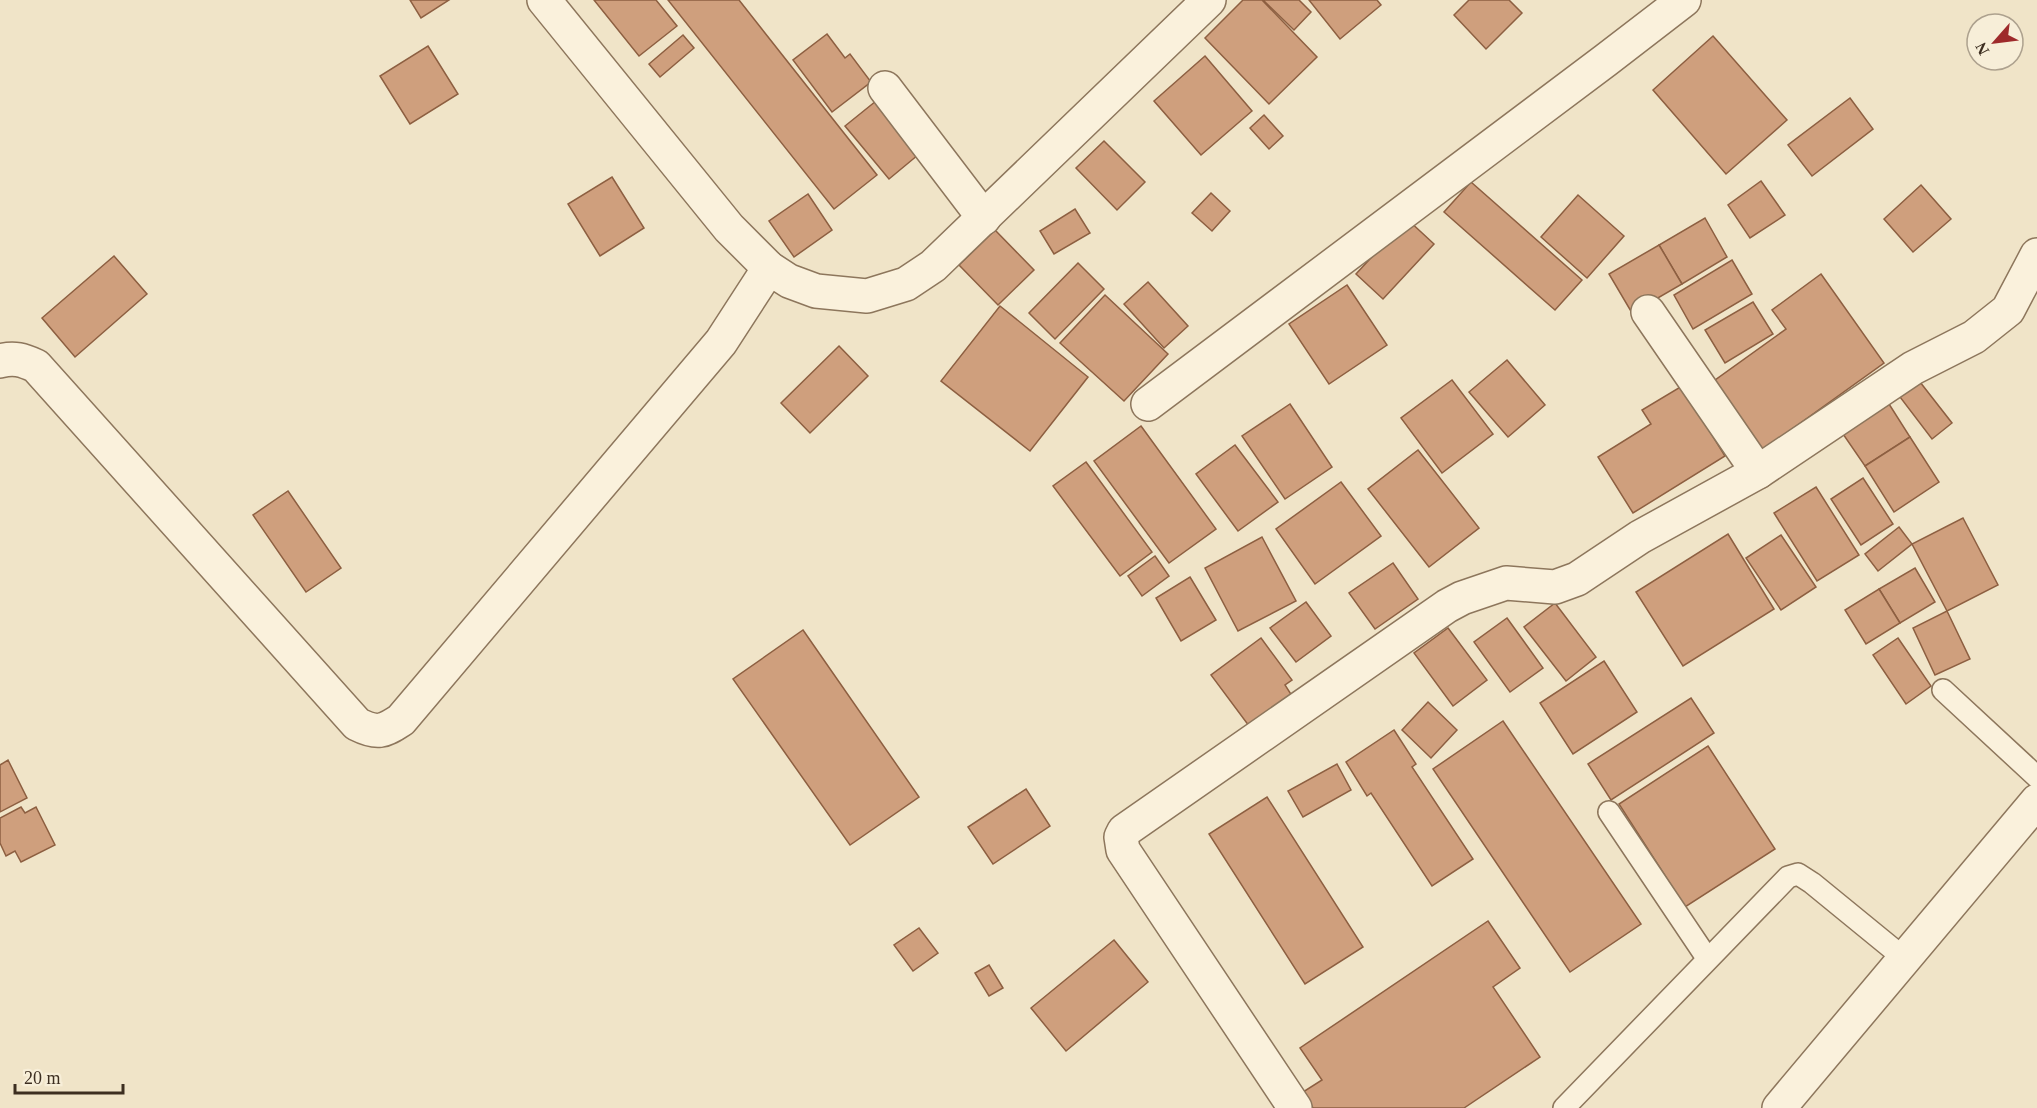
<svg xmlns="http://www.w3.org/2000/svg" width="2037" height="1108" font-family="Georgia,serif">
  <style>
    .building { fill: #cf9f7d; stroke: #8d5f41; stroke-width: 1.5 }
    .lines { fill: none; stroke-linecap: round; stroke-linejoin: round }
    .service-casing { stroke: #8d765c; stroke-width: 24 }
    .minor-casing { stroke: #8d765c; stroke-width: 36 }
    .service { stroke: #faf1dc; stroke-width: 21 }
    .minor { stroke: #faf1dc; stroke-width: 33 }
  </style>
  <rect width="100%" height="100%" fill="#f0e4c8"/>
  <g class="building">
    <path d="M410,0H449L421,18Z"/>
    <path d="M594,0H656L677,26L639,56Z"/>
    <path d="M668,0H739L877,175L834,209Z"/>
    <path d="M1243,0H1262L1317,57L1269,104L1205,38Z"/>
    <path d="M1263,0H1299L1311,12L1294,30Z"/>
    <path d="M1309,0H1377L1381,5L1340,39Z"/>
    <path d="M1469,0H1509L1522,13L1486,49L1454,15Z"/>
    <path d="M827,34L845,58L850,54L871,82L832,112L793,60Z"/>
    <path d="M683,35L694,48L660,77L649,64Z"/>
    <path d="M1713,36L1787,120L1726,174L1653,90Z"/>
    <path d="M428,46L458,94L410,124L380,76Z"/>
    <path d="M1205,56L1252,111L1201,155L1154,101Z"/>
    <path d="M881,97L924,150L889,179L845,126Z"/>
    <path d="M1850,98L1873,129L1812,176L1788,145Z"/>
    <path d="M1264,115L1283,136L1269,149L1250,128Z"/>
    <path d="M1104,141L1145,182L1117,210L1076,168Z"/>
    <path d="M612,177L644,228L600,256L568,204Z"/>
    <path d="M1761,181L1785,215L1750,238L1728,205Z"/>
    <path d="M1471,182L1582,280L1555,310L1444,212Z"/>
    <path d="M1921,185L1951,219L1913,252L1884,219Z"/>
    <path d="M1211,193L1230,211L1212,231L1192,213Z"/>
    <path d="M808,194L832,230L794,257L769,221Z"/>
    <path d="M1578,195L1624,236L1587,278L1541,237Z"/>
    <path d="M1075,209L1090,233L1054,254L1040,231Z"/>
    <path d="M1705,218L1727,257L1682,284L1659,245Z"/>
    <path d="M1407,219L1434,244L1383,299L1356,274Z"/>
    <path d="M995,230L1034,270L998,305L959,265Z"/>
    <path d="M1659,245L1682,284L1632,313L1609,274Z"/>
    <path d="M114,256L147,294L75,357L42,318Z"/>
    <path d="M1732,260L1752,294L1693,329L1674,295Z"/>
    <path d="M1078,263L1104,289L1055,339L1029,313Z"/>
    <path d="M1821,274L1884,363L1760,452L1711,383L1786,329L1772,310Z"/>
    <path d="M1148,282L1188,326L1164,348L1124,304Z"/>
    <path d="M1347,285L1387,345L1329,384L1289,324Z"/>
    <path d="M1105,295L1168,354L1124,401L1060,343Z"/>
    <path d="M1753,302L1773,334L1725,363L1705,330Z"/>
    <path d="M1000,306L1088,377L1030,451L941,381Z"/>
    <path d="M839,346L868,376L810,433L781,403Z"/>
    <path d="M1507,360L1545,405L1508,437L1469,392Z"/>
    <path d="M1452,380L1493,434L1442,473L1401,418Z"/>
    <path d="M1920,382L1952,423L1932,439L1900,397Z"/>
    <path d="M1682,386L1725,456L1633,513L1598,457L1651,424L1642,410Z"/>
    <path d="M1290,404L1332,467L1285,499L1242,436Z"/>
    <path d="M1889,404L1910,437L1865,466L1843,434Z"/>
    <path d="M1141,426L1216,529L1169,563L1094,461Z"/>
    <path d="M1910,437L1939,482L1894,512L1865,466Z"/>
    <path d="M1235,445L1278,502L1238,531L1196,474Z"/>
    <path d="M1418,450L1479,528L1429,567L1368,489Z"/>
    <path d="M1086,462L1152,552L1120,576L1053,486Z"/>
    <path d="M1863,478L1893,524L1861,545L1831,499Z"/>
    <path d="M1341,482L1381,536L1315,584L1276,529Z"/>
    <path d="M1816,487L1859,555L1817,581L1774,513Z"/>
    <path d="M288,491L341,568L306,592L253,515Z"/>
    <path d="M1963,518L1998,585L1947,611L1912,544Z"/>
    <path d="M1899,527L1912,544L1878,571L1865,554Z"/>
    <path d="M1728,534L1774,609L1683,666L1636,592Z"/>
    <path d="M1781,535L1816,587L1781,610L1746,558Z"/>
    <path d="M1262,537L1296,601L1238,631L1205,568Z"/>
    <path d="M1155,556L1169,576L1142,596L1128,576Z"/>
    <path d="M1393,563L1418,599L1375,629L1349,593Z"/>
    <path d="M1915,568L1935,602L1900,623L1879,589Z"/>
    <path d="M1190,577L1216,620L1181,641L1156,598Z"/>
    <path d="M1879,589L1900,623L1866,644L1845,610Z"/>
    <path d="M1306,602L1331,636L1296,662L1270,628Z"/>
    <path d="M1555,603L1596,657L1566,681L1524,627Z"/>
    <path d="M1947,611L1970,659L1935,675L1913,628Z"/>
    <path d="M1507,618L1543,668L1510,692L1474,642Z"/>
    <path d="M1448,628L1487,680L1453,706L1414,653Z"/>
    <path d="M803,630L919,797L850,845L733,679Z"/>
    <path d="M1261,638L1292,680L1285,685L1294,699L1252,730L1211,675Z"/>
    <path d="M1898,638L1931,686L1906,704L1873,655Z"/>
    <path d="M1604,661L1637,712L1573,754L1540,703Z"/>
    <path d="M1691,698L1714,733L1611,800L1588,764Z"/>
    <path d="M1428,702L1457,730L1431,758L1402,730Z"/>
    <path d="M1503,721L1641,924L1570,972L1433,769Z"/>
    <path d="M1394,730L1416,764L1412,767L1473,859L1432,886L1371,793L1367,796L1346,762Z"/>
    <path d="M1708,746L1775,849L1685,907L1619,804Z"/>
    <path d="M8,760L27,798L0,812V765Z"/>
    <path d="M1337,764L1351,790L1303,817L1288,791Z"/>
    <path d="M1026,789L1050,826L993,864L968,827Z"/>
    <path d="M1267,797L1363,947L1305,984L1209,834Z"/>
    <path d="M21,807L25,813L36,807L55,845L21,862L15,851L6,856L0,843V818Z"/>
    <path d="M1488,921L1520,968L1493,987L1540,1057L1464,1108H1313L1303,1092L1322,1080L1300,1048Z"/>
    <path d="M919,928L938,953L913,971L894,945Z"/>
    <path d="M1114,940L1148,982L1066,1051L1031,1008Z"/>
    <path d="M989,965L1003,988L989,996L975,973Z"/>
  </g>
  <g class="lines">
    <defs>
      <g id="service">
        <path d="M1943,690L2037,777"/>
        <path d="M1609,812L1707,958"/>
        <path d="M1564,1108L1788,877L1798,874L1812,883L1905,959"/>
      </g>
      <g id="minor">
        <path d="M544,0L729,228L769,268L789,281L816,291L867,296L906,284L933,266L1209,0"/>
        <path d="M885,88L984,218"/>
        <path d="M1648,312L1758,472"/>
        <path d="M0,361C14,357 23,360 36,366L357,724C377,734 383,732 401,720L721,342L769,268"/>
        <path d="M1148,404L1606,60L1684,0"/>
        <path d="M1295,1108L1123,850L1121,837L1124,831L1447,606L1462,598L1506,583L1555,587L1577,579L1640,537L1758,472L1913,368L1974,337L2008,310L2037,255"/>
        <path d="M1779,1108L2037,801"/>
      </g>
    </defs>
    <use href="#service" class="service-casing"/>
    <use href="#minor" class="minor-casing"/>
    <use href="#service" class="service"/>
    <use href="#minor" class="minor"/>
  </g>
  <g transform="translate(1995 42) rotate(242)"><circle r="28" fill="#f7eed8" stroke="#ada18e" stroke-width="1.5"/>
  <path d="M0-4.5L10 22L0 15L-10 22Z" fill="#9e2a2b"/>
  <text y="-9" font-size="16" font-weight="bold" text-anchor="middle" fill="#3d2e20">N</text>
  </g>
  <path d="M15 1084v9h108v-9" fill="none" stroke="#3d2e20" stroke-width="3"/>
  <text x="24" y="1084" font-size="18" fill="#3d2e20" stroke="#f7eed8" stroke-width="4.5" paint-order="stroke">20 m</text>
</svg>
